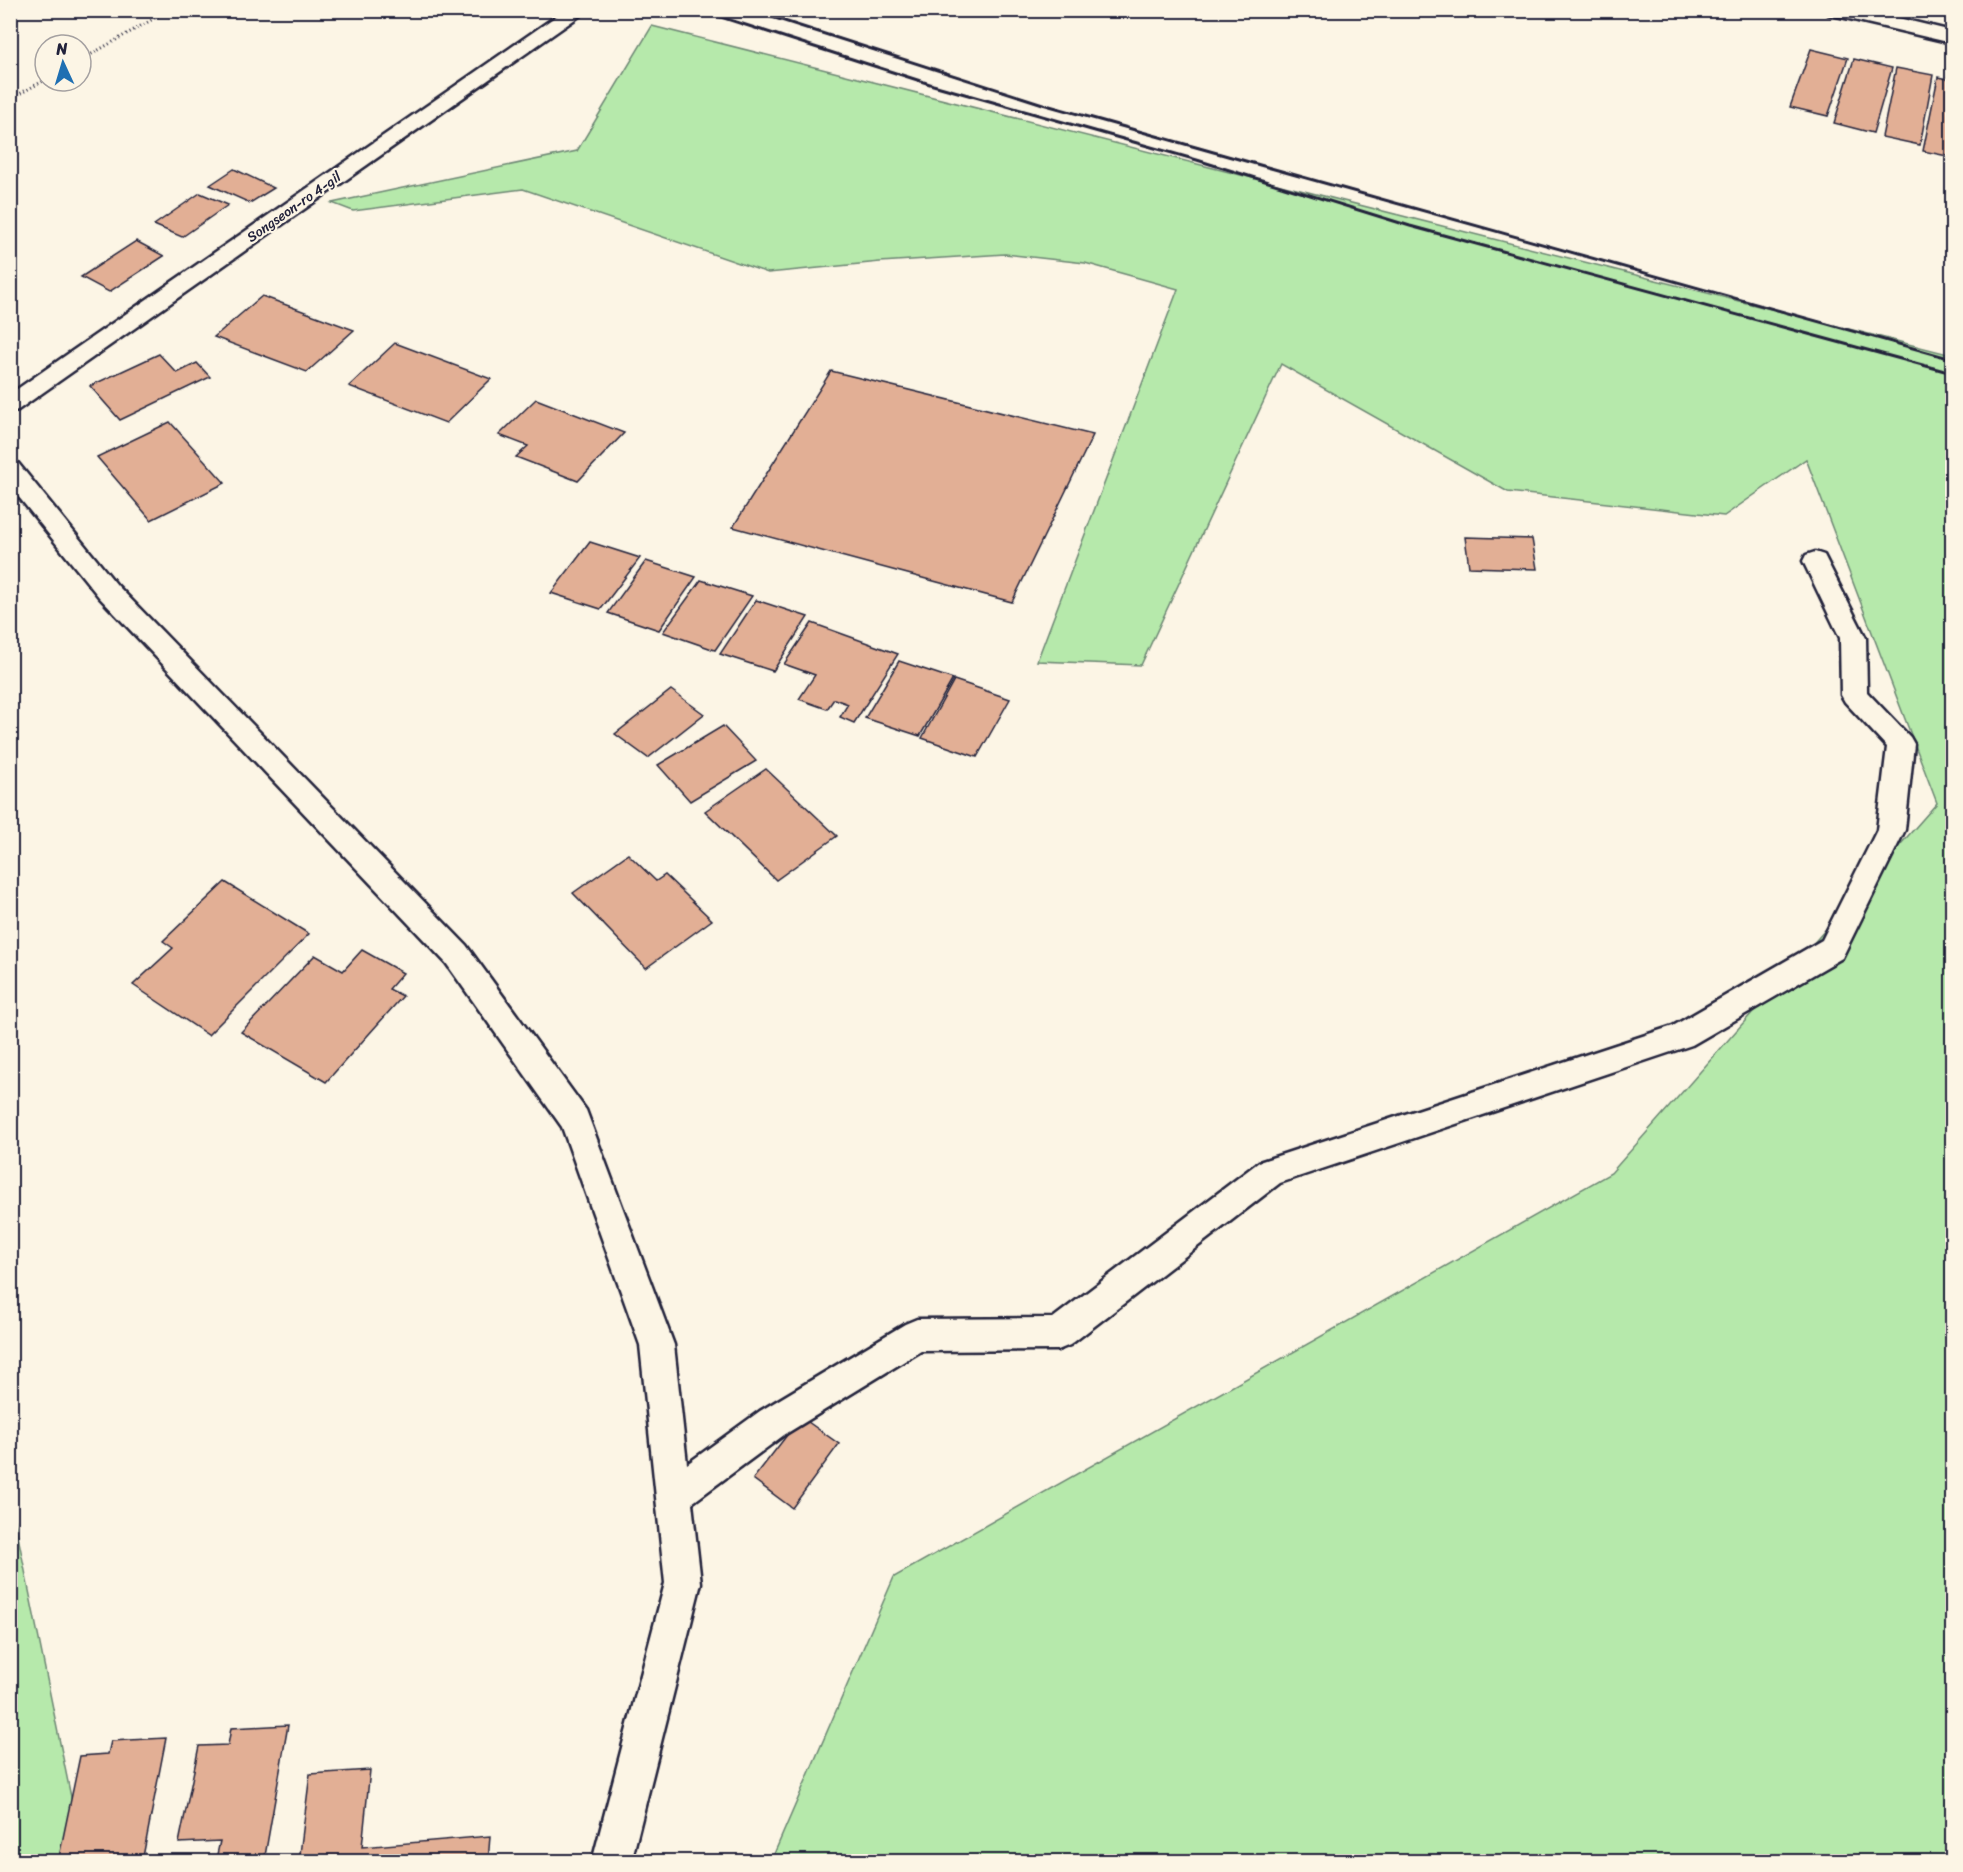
<svg xmlns="http://www.w3.org/2000/svg" width="1963" height="1872" font-family="Sriracha,sans-serif">
  <style>
    .green { fill: #b6e9ab; stroke: #6c8673; stroke-width: 1.5 }
    .building { fill: #e2af95; stroke: #22223b; stroke-width: 1.5 }
    .lines { fill: none; stroke-linecap: round; stroke-linejoin: round }
    .service-casing { stroke: #22223b; stroke-width: 5 }
    .tertiary-casing { stroke: #22223b; stroke-width: 5 }
    .path { stroke: #22223b; stroke-width: 3; stroke-dasharray: 1 3; stroke-linecap: butt }
    .service { fill: #fcf5e5; fill-rule: evenodd }
    .tertiary { fill: #fcf5e5; fill-rule: evenodd }
    .rail { stroke: #22223b; stroke-width: 3 }
    .labels { text-anchor: middle; dominant-baseline: central; stroke-width: 4.5; stroke-linejoin: round; paint-order: stroke }
    .far-street-label { font-size: 14px; fill: #22223b; stroke: #fcf5e5 }
  </style>
  <rect width="100%" height="100%" fill="#fcf5e5"/>
  <filter id="ink" filterUnits="userSpaceOnUse"><feTurbulence type="fractalNoise" baseFrequency=".0167" numOctaves="2"/><feDisplacementMap in="SourceGraphic" scale="12" xChannelSelector="R" yChannelSelector="G"/><feConvolveMatrix kernelMatrix="1 2 1 2 8 2 1 2 1" color-interpolation-filters="sRGB"/></filter>
  <g filter="url(#ink)">
    <g class="green">
      <path d="M652,26L1952,355V1861H771L894,1577L1611,1173L1937,803L1806,459L1724,516L1508,492L1281,364L1141,665L1037,661L1178,289L1085,263L1005,254L880,262L768,273L523,189L353,211L332,203L577,151Z"/>
      <path d="M11,1502L84,1861H11Z"/>
    </g>
    <g class="building">
      <path d="M1811,49L1848,58L1828,116L1790,107Z"/>
      <path d="M1854,59L1892,68L1873,133L1834,123Z"/>
      <path d="M1896,68L1933,75L1920,145L1882,137Z"/>
      <path d="M1938,77L1952,80V157L1923,151Z"/>
      <path d="M234,169L274,188L250,203L210,185Z"/>
      <path d="M200,193L228,205L182,237L154,225Z"/>
      <path d="M136,241L164,256L109,292L81,277Z"/>
      <path d="M262,296L354,330L307,372L214,337Z"/>
      <path d="M395,343L491,379L446,423L349,386Z"/>
      <path d="M159,354L177,373L197,363L210,377L120,420L90,386Z"/>
      <path d="M831,371L1093,435L1012,602L733,527Z"/>
      <path d="M536,399L624,433L578,481L516,457L528,446L499,435Z"/>
      <path d="M170,422L225,483L151,520L97,457Z"/>
      <path d="M1465,537L1532,539L1537,569L1469,567Z"/>
      <path d="M590,542L640,558L601,609L551,593Z"/>
      <path d="M646,561L696,577L659,630L608,613Z"/>
      <path d="M701,580L752,596L715,650L663,632Z"/>
      <path d="M756,600L808,617L773,671L720,654Z"/>
      <path d="M812,623L898,654L854,723L840,717L848,704L834,699L827,709L799,699L815,675L784,664Z"/>
      <path d="M899,661L953,679L920,736L865,718Z"/>
      <path d="M954,680L1010,699L977,757L922,738Z"/>
      <path d="M671,690L704,714L648,758L615,734Z"/>
      <path d="M723,726L756,761L690,801L658,765Z"/>
      <path d="M766,769L837,836L776,880L705,811Z"/>
      <path d="M628,854L656,881L665,875L712,920L646,968L573,893Z"/>
      <path d="M225,882L309,934L208,1035L133,985L173,948L163,941Z"/>
      <path d="M362,950L403,973L389,989L403,996L326,1082L241,1032L315,955L343,971Z"/>
      <path d="M801,1417L839,1444L792,1508L753,1479Z"/>
      <path d="M288,1725L265,1856L216,1859L220,1841L179,1843L199,1746L228,1745L231,1728Z"/>
      <path d="M166,1738L142,1862H58L80,1756L108,1754L111,1741Z"/>
      <path d="M370,1770L362,1847L490,1836L488,1862H299L310,1774Z"/>
    </g>
    <g class="lines">
      <defs>
        <g id="service">
          <path d="M565,10H588L18,410L10,412V394Z"/>
          <path d="M10,461L18,463L117,585L466,945L586,1110L674,1345L687,1464L760,1411L905,1324L917,1319L1053,1318L1259,1162L1673,1026L1822,940L1877,830L1887,747L1845,702L1841,695L1840,638L1803,561L1806,555L1815,552L1824,555L1866,638L1867,692L1910,737L1914,744L1905,830L1842,958L1692,1045L1280,1183L1070,1345L1058,1350L921,1351L784,1435L692,1503L701,1583L631,1862H592L665,1583L640,1345L562,1127L446,963L99,597L10,486Z"/>
        </g>
        <path id="tertiary" d="M1825,10H1865L1952,31V43L1828,14Z"/>
      </defs>
      <use href="#service" class="service-casing"/>
      <use href="#tertiary" class="tertiary-casing"/>
      <g class="path">
        <path d="M81,60L169,10"/>
        <path d="M10,99L45,80"/>
      </g>
      <use href="#service" class="service"/>
      <use href="#tertiary" class="tertiary"/>
      <g class="rail">
        <path d="M699,10L933,85L1197,160L1410,226L1952,373"/>
        <path d="M750,10L1046,105L1952,359"/>
      </g>
    </g>
  </g>
  <g class="labels">
    <g class="far-street-label">
      <text transform="translate(294 207) rotate(-35)">Songseon-ro 4-gil</text>
    </g>
  </g>
  <rect width="1963" height="1872" fill="none" stroke="#fcf5e5" stroke-width="36"/>
  <rect x="18" y="18" width="1927" height="1836" fill="none" stroke="#22223b" stroke-width="2" filter="url(#ink)"/>
  <g transform="translate(63 63) rotate(356)"><circle r="28" fill="#fcf5e5" stroke="#a5a1a1" stroke-width="1.5"/>
  <path d="M0-4.5L10 22L0 15L-10 22Z" fill="#1f6fb2"/>
  <text y="-9" font-size="16" font-weight="bold" text-anchor="middle" fill="#22223b">N</text>
  </g>
</svg>
